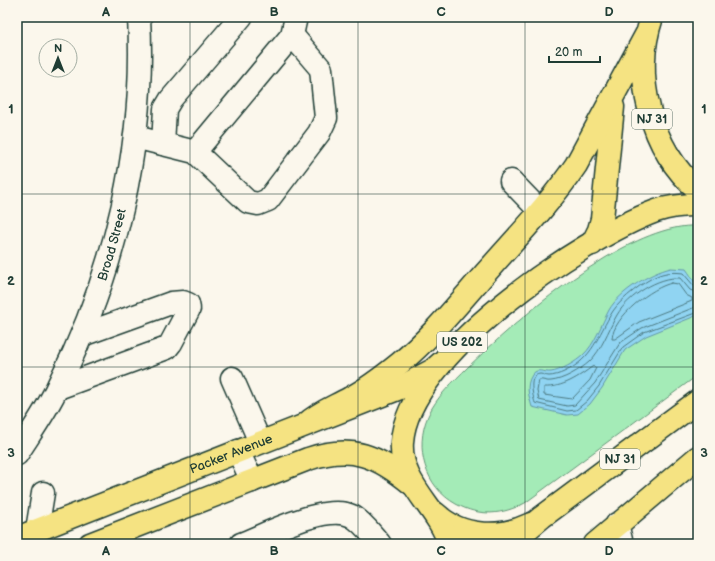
<svg xmlns="http://www.w3.org/2000/svg" width="715" height="561" font-family="'Balsamiq Sans',sans-serif">
  <style>
    .green { fill: #a4ebb7; stroke: #629476 }
    .water { fill: #90d4f2; stroke: #6398a6 }
    .lines { fill: none; stroke-linecap: round; stroke-linejoin: round }
    .shore { stroke: #4c7980; stroke-width: 1 }
    .minor-casing { stroke: #1f3d34; stroke-width: 25 }
    .major-casing { stroke: #1f3d34; stroke-width: 25 }
    .highway-casing { stroke: #1f3d34; stroke-width: 25 }
    .minor { stroke: #fbf7ec; stroke-width: 22 }
    .major { stroke: #f5e382; stroke-width: 22 }
    .highway { stroke: #f5e382; stroke-width: 22 }
    .grid { fill: none; stroke: #1f3d34; stroke-width: 1; stroke-opacity: 0.55 }
    .labels { text-anchor: middle; dominant-baseline: central; stroke-width: 3; stroke-linejoin: round; paint-order: stroke }
    .shield { fill: #fbf7ec; stroke: #61756b; stroke-width: 1 }
    .shield-label { font-size: 12px; font-weight: bold; fill: #1f3d34 }
    .street-label { font-size: 13px; fill: #1f3d34; stroke: #fbf7ec }
    .neatline { fill: none; stroke: #1f3d34; stroke-width: 1.5 }
    .grid-label { font-size: 13px; text-anchor: middle; font-weight: bold; fill: #1f3d34 }
  </style>
  <rect width="100%" height="100%" fill="#fbf7ec"/>
  <filter id="ink" filterUnits="userSpaceOnUse"><feTurbulence type="fractalNoise" baseFrequency=".025" numOctaves="2"/><feDisplacementMap in="SourceGraphic" scale="8" xChannelSelector="R" yChannelSelector="G"/><feConvolveMatrix kernelMatrix="1 2 1 2 8 2 1 2 1" color-interpolation-filters="sRGB"/></filter>
  <g filter="url(#ink)">
    <path class="green" d="M698,226V375L525,503C502,515 480,517 456,504C425,487 414,448 428,416C436,397 454,381 468,367C510,327 555,288 605,258C630,243 668,224 698,226Z"/>
    <path class="water" d="M671,268L686,269C700,288 698,292 698,315L646,336L625,350L602,388L590,404L578,414L567,415L532,407C529,396 525,386 532,375C537,367 544,373 551,372C560,371 576,362 583,355C595,344 601,325 609,310C620,291 650,273 671,268Z"/>
    <g class="lines">
      <g class="shore">
        <path d="M672,283L678,284L686,295L692,298V301L639,322L615,339H612C613,317 652,287 672,283Z"/>
        <path d="M698,288L694,286L683,273C675,272 667,272 659,275C645,280 621,299 613,311C597,336 594,358 564,372C560,374 553,376 549,376C546,376 543,374 540,374C527,375 533,396 535,403L567,411L576,410L587,401L599,386L623,347L644,332L698,312"/>
        <path d="M698,293L690,290L680,278C659,276 628,296 617,315C608,330 602,350 589,362C580,370 563,380 551,381C547,382 543,379 539,380L537,391L539,400L567,406L575,405L595,383L620,343L642,328L698,306"/>
        <path d="M593,366L596,368L590,380L572,399L544,395V387C562,388 579,377 593,366Z"/>
      </g>
      <defs>
        <g id="minor">
          <path d="M135,137L195,152L248,202L258,204L268,200L319,133L326,118L321,69L292,35"/>
          <path d="M163,144L165,109L171,99L241,17"/>
          <path d="M195,152L292,35L296,17"/>
          <path d="M511,181L540,211"/>
          <path d="M232,378L260,442"/>
          <path d="M58,388L167,348L171,343L189,309L188,304L183,302L171,303L82,335"/>
          <path d="M238,451L252,481"/>
          <path id="s1" d="M17,454C31,432 47,410 58,386C115,273 146,144 139,17"/>
          <path d="M617,524L622,544"/>
          <path d="M37,530L43,493"/>
          <path d="M241,544C267,534 326,503 352,516C363,522 372,535 380,544"/>
        </g>
        <g id="major">
          <path id="s2" d="M17,538L400,388L433,370L441,363"/>
          <path d="M90,544L308,459C352,444 378,456 412,484"/>
        </g>
        <g id="highway">
          <path d="M652,17C632,76 650,149 698,190"/>
          <path d="M592,244L599,230L602,219L613,107"/>
          <path d="M306,424C319,412 334,407 350,398C367,389 384,376 400,363C433,336 461,300 490,268C519,235 551,202 576,165L646,35"/>
          <path d="M435,513C461,538 500,539 531,524"/>
          <path d="M449,544C438,506 399,485 402,442C407,356 581,239 656,211C670,206 684,205 698,205"/>
          <path d="M514,544L523,533L542,517L698,401"/>
          <path d="M595,544L698,457"/>
        </g>
      </defs>
      <use href="#minor" class="minor-casing"/>
      <use href="#major" class="major-casing"/>
      <use href="#highway" class="highway-casing"/>
      <use href="#minor" class="minor"/>
      <use href="#major" class="major"/>
      <use href="#highway" class="highway"/>
    </g>
  </g>
  <path class="grid" d="M190,17V544M358,17V544M525,17V544M17,194H698M17,367H698"/>
  <g class="labels">
    <g class="shield">
      <rect x="632" y="109" width="40" height="20" rx="3"/>
      <rect x="437" y="332" width="50" height="20" rx="3"/>
      <rect x="600" y="449" width="40" height="20" rx="3"/>
    </g>
    <g class="shield-label">
      <text x="652" y="119">NJ 31</text>
      <text x="462" y="342">US 202</text>
      <text x="620" y="459">NJ 31</text>
    </g>
    <g class="street-label">
      <text stroke="none"><textPath href="#s1" startOffset="231">Broad Street</textPath></text>
      <text stroke="none"><textPath href="#s2" startOffset="230">Packer Avenue</textPath></text>
    </g>
  </g>
  <rect width="715" height="561" fill="none" stroke="#fbf7ec" stroke-width="44"/>
  <g transform="translate(58 58)"><circle r="19" fill="#fbf7ec" stroke="#a3ada2"/>
  <path d="M0-3L7 15L0 10L-7 15Z" fill="#1f3d34"/>
  <text y="-6" font-size="11" font-weight="bold" text-anchor="middle" fill="#1f3d34">N</text>
  </g>
  <path d="M549 56v6h51v-6" fill="none" stroke="#1f3d34" stroke-width="2"/>
  <text x="555" y="56" font-size="12" fill="#1f3d34" stroke="#fbf7ec" stroke-width="3" paint-order="stroke">20 m</text>
  <rect x="22" y="22" width="671" height="517" class="neatline"/>
  <g class="grid-label">
    <text x="106" y="16">A</text>
    <text x="274" y="16">B</text>
    <text x="441" y="16">C</text>
    <text x="609" y="16">D</text>
    <text x="11" y="113">1</text>
    <text x="704" y="113">1</text>
    <text x="11" y="285">2</text>
    <text x="704" y="285">2</text>
    <text x="11" y="457">3</text>
    <text x="704" y="457">3</text>
    <text x="106" y="555">A</text>
    <text x="274" y="555">B</text>
    <text x="441" y="555">C</text>
    <text x="609" y="555">D</text>
  </g>
</svg>
